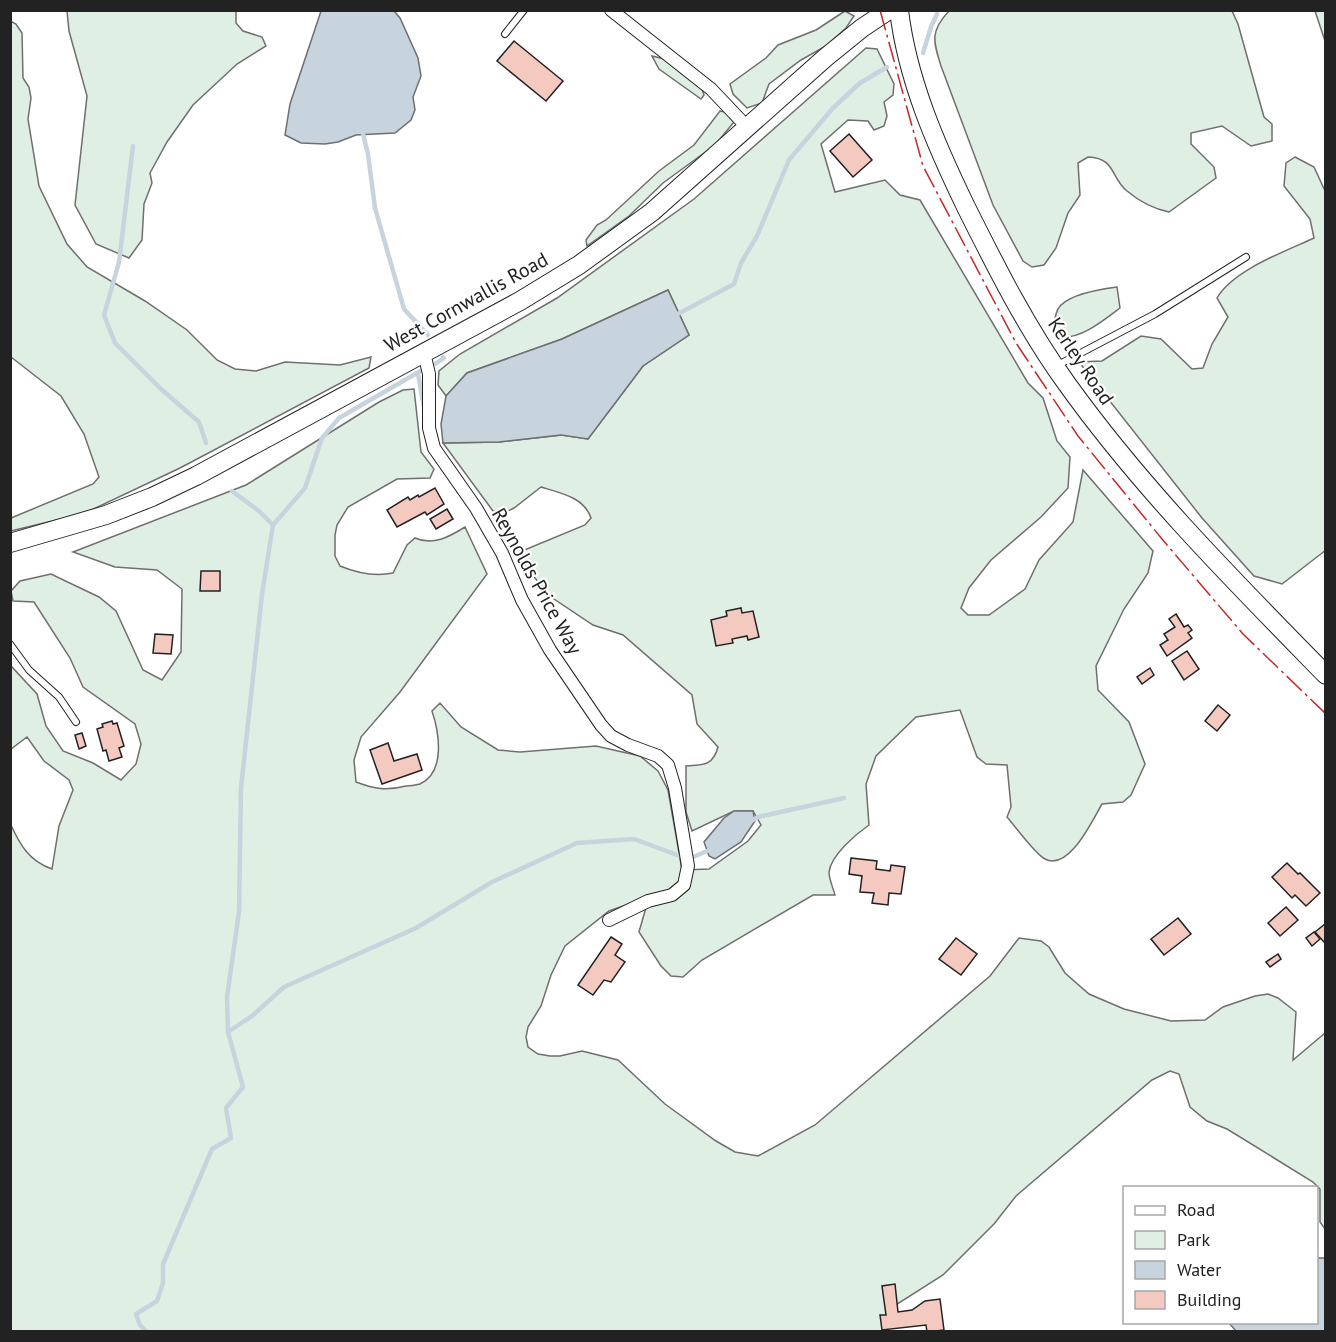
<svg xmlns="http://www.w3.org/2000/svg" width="1336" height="1342" font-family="'PT Sans',sans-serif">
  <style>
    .green { fill: #e0efe3; stroke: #6f6f6f; stroke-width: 1.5 }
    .water { fill: #c7d3dd; stroke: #6f6f6f; stroke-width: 1.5 }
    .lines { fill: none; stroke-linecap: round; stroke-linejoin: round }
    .stream { stroke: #c7d3dd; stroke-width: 4.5 }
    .building { fill: #f3c9c0; stroke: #222; stroke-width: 1.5 }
    .lane-casing { stroke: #222; stroke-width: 8 }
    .street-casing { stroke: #222; stroke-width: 14 }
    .secondary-casing { stroke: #222; stroke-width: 20 }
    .lane { stroke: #fff; stroke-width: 6 }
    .street { stroke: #fff; stroke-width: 12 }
    .secondary { stroke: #fff; stroke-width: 18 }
    .power { stroke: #c62828; stroke-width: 1.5; stroke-dasharray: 21 4.5 3 4.5; stroke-linecap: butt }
    .labels { text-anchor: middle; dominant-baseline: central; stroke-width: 4.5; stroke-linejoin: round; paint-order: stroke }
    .street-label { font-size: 20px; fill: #222; stroke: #fff }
  </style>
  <rect width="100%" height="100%" fill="#fff"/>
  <g class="green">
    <path d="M67,11H236V23L243,31L262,37L266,46L237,64L193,105L167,142L150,173L152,183L144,204L142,240L129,258L96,244L75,205L87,96L69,31Z"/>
    <path d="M845,11L854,16L846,28L826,46L801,60L769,84L762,103L747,108L733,94L730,84L766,58L778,45L816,30Z"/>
    <path d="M949,11H1232L1238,24L1264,117L1272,124V141L1251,146L1222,126L1191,133V144L1214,167L1216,178L1169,212C1154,209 1139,201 1127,191C1110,177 1116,158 1088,157L1078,163L1080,195L1068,213L1056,248L1044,265L1032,267L1023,261L993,205L941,66C933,41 930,31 949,11Z"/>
    <path d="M1315,11H1325V41Z"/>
    <path d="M10,21L16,24L22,33L23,78L29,87L31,98L28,119L39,186L67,244L87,267L145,301L187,330L217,360L235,369L256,371L285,362L340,365L371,357L369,368L180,468L85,513L11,531V518L93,484L99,477L84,434L61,396L11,357Z"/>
    <path d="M866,48L877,49L894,84L893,95L884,102L887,116L884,126L874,130L868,121L848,120L821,144L835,192L885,180L900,195L920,200L1028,383L1043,398L1057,441L1070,457L1068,488L1041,517L991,560L969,588L961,608L968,615H989L1025,589L1039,560L1073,522L1083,470L1153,551L1148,573L1124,609L1096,666L1098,690L1129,722L1145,764L1131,795L1123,802L1102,804C1093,819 1069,872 1045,859C1035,854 1015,826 1007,817L1011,807L1007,765L986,764L977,757L960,710L916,717L876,756L866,784L869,825C856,834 831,855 829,872C829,879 833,888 835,895H813L702,960L683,977L671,976L661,966L639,932L649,897L609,911L565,946L551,975L541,1006L528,1027L526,1037L528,1047L538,1054L550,1056H560L582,1051L618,1060L665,1104L716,1141L735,1152L758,1156L815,1125L990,976L1019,938L1041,941L1049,947L1065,973L1089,994L1124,1009L1171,1021L1205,1020L1223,1007L1255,996L1268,994L1278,998L1296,1012L1293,1060L1325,1033V1229L1320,1222V1189L1313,1182L1227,1129L1207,1121L1190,1107L1179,1074L1170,1071L1152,1080L1016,1196L994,1224L943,1275L894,1306L884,1324V1331H11L10,823C20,845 29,861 52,869L59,826L73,790L69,780L44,761L27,737L11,749V666L37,694L46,726L63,751L93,763L121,780L136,764L141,744L135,724L83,687L70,658L34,602L13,601L11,591L20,581L51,574L99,597L116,611L143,670L162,680L181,652L182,589L157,570L115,567L73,552L246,485L379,402L403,390L414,389L421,452L434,469L430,478L397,479L348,507L337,525L335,535V556L340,566C357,573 374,577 393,573L407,545L415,538C433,546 449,537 465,527L487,574L400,692L361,737L354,760L356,782C375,789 386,791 406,786C410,786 416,785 420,784C446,772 439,732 432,711L440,703L461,727L498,750L520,752L596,746L640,756L658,771L668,790L682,870L709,869L748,841L761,825L753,811H734L692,831L686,812V766C703,765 713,766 718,747L697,724L692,695L623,635L593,625L548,595L522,561V551L585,525L591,518C584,497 560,493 541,487L514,508L504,513L493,511L443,443L499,442L562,435L588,439L643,366L689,335L668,290L562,339L467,373L446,396L438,385L439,371L460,354L557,298L694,199Z"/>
    <path d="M652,56L669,60L702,89L704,95L701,99L659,69Z"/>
    <path d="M720,111L725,112L734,122L715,145L663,183L629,216L587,246L586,240L597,225L606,220L659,171L694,145Z"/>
    <path d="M1295,157L1314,167L1325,191L1326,550L1282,584L1254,576L1202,518L1079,362L1102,361L1141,336L1161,339L1192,369L1203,368L1212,344L1228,317L1217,298C1233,270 1286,251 1314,238L1310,219L1284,186L1286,163Z"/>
    <path d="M1117,287L1120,308C1103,321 1080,340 1058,337L1053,328C1055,322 1055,314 1058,309C1066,294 1102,289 1117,287Z"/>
  </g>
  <g class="water">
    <path d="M321,11H394L400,18L418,58L421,76L413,97L415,110L411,120L395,133L356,135L338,142L325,144L301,143L285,135L290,104Z"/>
    <path d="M668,290L689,335L643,366L588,439L561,435L499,442L443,443L441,424L446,396L467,373L562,339Z"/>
    <path d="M734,811H753L755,821L741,842L715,859L709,856L704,842L724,818Z"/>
    <path d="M1317,1258H1325V1331H1236L1229,1323L1316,1322Z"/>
  </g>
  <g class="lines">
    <g class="stream">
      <path d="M923,53L931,27L937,14"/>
      <path d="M362,130L368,154L375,208L404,309L428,335"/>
      <path d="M133,146L119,262L104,315L115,343L161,389L199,422L206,443"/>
      <path d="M676,315L734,284L741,263L757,236L789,160L833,108L860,83L887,67"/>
      <path d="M435,364L444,358L443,357"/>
      <path d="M418,374L424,407"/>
      <path d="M232,491L259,511L273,525"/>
      <path d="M751,821L758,817L844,798"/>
      <path d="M228,1032L252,1016L284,987L416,928L492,882L577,843L634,839L688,859L712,849"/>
      <path d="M147,1332L140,1325L136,1314L157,1301L163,1283V1264L212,1149L231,1138L226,1108L243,1087L228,1032L227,997L239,912L241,788L262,594L273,525L305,488L322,438L339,418L424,369"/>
    </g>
  </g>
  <g class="building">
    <path d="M514,41L563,81L546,101L497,61Z"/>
    <path d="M849,134L872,160L853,177L830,151Z"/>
    <path d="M435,488L444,504L427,515L425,512L397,527L387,510L408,497L410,500L418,495L419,497Z"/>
    <path d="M447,509L453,519L436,529L430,519Z"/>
    <path d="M201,571H220V591H200Z"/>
    <path d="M741,608L742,613L753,611L759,637L748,640L747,636L732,639L733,643L716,646L711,620L727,616L726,611Z"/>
    <path d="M1176,614L1184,627L1188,625L1192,630L1188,633L1192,638L1167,656L1160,645L1168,640L1164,634L1175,627L1169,619Z"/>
    <path d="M155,634L173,635L171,654L153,653Z"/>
    <path d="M1187,651L1199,669L1184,680L1172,661Z"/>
    <path d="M1150,668L1154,675L1142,684L1137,677Z"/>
    <path d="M1218,705L1230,715L1217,731L1205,721Z"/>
    <path d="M112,721L113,724L117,723L124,746L119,748L122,757L109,761L106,750L103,751L97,729L103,727L102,724Z"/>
    <path d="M82,733L86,746L79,749L75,735Z"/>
    <path d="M388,743L394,761L417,754L422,770L382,784L370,750Z"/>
    <path d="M851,858L877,861L876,869L890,871L891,865L905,867L901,894L889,893L888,905L872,903L874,893L860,892L862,876L849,874Z"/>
    <path d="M1287,863L1298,874L1300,873L1320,893L1306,906L1295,895L1292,898L1272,877Z"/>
    <path d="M1286,907L1298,920L1280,936L1268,923Z"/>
    <path d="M1178,918L1191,934L1164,955L1151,939Z"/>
    <path d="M1325,924L1326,940L1324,942L1315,932Z"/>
    <path d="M1314,932L1320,939L1312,946L1306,938Z"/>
    <path d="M611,937L622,944L615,955L625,962L611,982L604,980L593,995L578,985Z"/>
    <path d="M956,938L977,954L961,975L939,959Z"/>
    <path d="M1278,954L1281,959L1270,967L1266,962Z"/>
    <path d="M895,1284L898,1312L912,1310L925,1301L940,1299L944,1330L927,1332L926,1325L882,1330L880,1315H886L882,1286Z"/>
  </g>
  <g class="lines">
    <defs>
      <g id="lane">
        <path d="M505,34L524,10"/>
        <path d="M1056,366L1155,314L1246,257"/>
        <path d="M10,644L29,670L59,697L76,722"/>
      </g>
      <g id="street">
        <path d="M611,10L711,89L748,128"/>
        <path d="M424,353L429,374V428L434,448L476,508L502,553L522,600L550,650L601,725L611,736L628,745L658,756L668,765L675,788L688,866L684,885L672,895L648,901L609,920"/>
      </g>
      <g id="secondary">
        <path d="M899,10C907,79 936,145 966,207C996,267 1027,329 1067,384C1143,490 1235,582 1326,675"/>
        <path d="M10,543L106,515L152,497L196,476L520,301L579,265L652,212L825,58L862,28L889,10"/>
      </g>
    </defs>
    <use href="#lane" class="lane-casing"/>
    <use href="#street" class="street-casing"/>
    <use href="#secondary" class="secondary-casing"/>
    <use href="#lane" class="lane"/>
    <use href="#street" class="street"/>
    <use href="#secondary" class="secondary"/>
    <path class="power" d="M880,10L923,166L1016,343L1078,436L1162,539L1243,634L1326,714"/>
  </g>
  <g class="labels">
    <g class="street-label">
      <text transform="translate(466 302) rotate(-29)">West Cornwallis Road</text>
      <text transform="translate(1081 361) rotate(56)">Kerley Road</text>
      <text transform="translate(537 581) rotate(61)">Reynolds Price Way</text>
    </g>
  </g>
  <rect width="1336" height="1342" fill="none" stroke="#222222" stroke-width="24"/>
  <rect x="1123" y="1186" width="195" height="138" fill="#ffffff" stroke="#a7a7a7" stroke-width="1.5"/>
  <rect x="1135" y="1206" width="30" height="9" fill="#ffffff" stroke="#a7a7a7" stroke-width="1.5"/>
  <text x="1177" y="1216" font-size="18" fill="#222222">Road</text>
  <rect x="1135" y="1231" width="30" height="18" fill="#e0efe3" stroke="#a7a7a7" stroke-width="1.5"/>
  <text x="1177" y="1246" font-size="18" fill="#222222">Park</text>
  <rect x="1135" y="1261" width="30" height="18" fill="#c7d3dd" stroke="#a7a7a7" stroke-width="1.5"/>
  <text x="1177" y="1276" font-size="18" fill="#222222">Water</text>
  <rect x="1135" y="1291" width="30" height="18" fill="#f3c9c0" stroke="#a7a7a7" stroke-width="1.5"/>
  <text x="1177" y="1306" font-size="18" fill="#222222">Building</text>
</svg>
